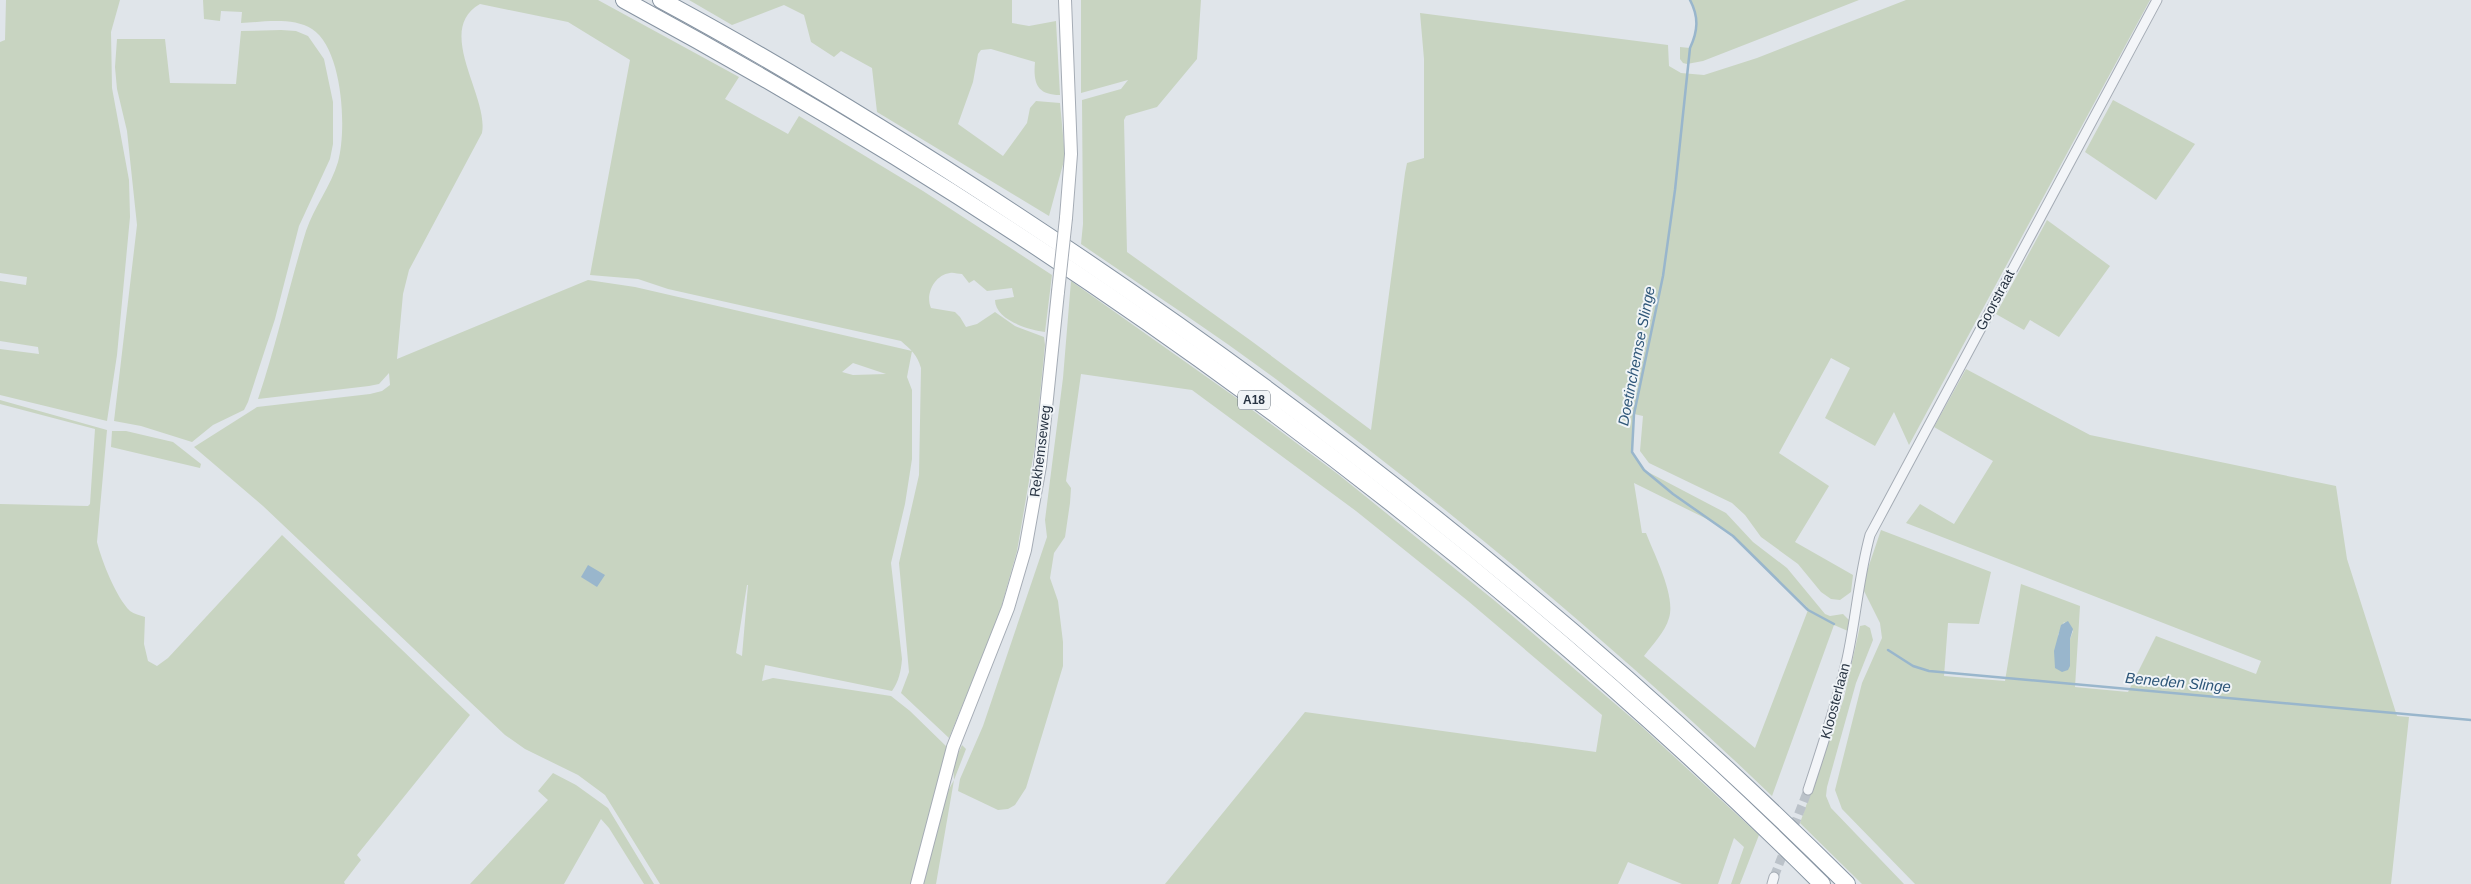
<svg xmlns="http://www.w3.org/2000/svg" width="2471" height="884" font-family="Arial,sans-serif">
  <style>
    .green { fill: #c8d4c1; fill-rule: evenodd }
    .water { fill: #99b6cc }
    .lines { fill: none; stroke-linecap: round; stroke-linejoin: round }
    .stream { stroke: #99b6cc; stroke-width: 2.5 }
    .street-tunnel { stroke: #bbc2c9; stroke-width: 9; stroke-dasharray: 9 4.5; stroke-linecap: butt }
    .street-casing { stroke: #a5acb5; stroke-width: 11 }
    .secondary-casing { stroke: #a5acb5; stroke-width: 14 }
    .highway-casing { stroke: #8794a2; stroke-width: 18 }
    .street { stroke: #f3f5f8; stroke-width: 9 }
    .secondary { stroke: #fff; stroke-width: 12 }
    .highway { stroke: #fff; stroke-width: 16 }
    .secondary-bridge-casing { stroke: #a5acb5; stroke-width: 14; stroke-linecap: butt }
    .secondary-bridge { stroke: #fff; stroke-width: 12 }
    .labels { text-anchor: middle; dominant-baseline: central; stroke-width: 4; stroke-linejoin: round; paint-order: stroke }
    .shield { fill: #f0f4f7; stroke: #646e79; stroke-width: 1 }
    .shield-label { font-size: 12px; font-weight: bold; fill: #283443 }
    .street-label { font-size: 14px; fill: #283443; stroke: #f0f4f7 }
    .water-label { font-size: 15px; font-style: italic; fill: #2f5779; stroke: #f0f4f7 }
  </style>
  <rect width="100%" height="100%" fill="#e0e5ea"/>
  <g class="green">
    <path d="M6,0H120L111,32L112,88L129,180L130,217L117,355L107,421L0,395V349L39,354L38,347L0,341V281L26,285L27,277L0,273V42L5,40Z"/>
    <path d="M203,0H598L739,77L725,99L788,134L799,116L923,191L1052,275L1045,332C1029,330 995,320 995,300L1014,297L1012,288L987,291L974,280L969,283L962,274C958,274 953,272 950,273C934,275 925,295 931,308L955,312L960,317L966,327L977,324L995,312L1015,326L1044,337L1045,345L1035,446L1017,551L999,615L949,738L901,693L909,672L899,563L919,475L921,368C917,354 911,350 901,341L668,289L638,279L590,275L630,60L568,22L480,4C434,30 489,96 482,133L409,270L403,294L397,359L588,280L635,287L912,351L907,377L912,390V459L905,504L891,563L902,659C901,671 899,681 892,691L765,665L762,681L773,678L891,696L910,711L949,749L911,884H660L605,795L578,775L525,749L505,735L263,506L194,447L257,407L370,394L382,391L390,385L389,373L379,384L369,386L258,399C277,343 289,286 306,231C314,207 331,186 338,162C347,130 343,49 312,29C293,17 263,22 241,23L242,12L221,11L220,21L204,19ZM853,363L886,374L853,375L842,372ZM747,585H748L742,656L736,653Z"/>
    <path d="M689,0H1012V23L1029,26L1056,21L1060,95C1037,95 1033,83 1035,62L991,49L981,50L978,54L973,82L958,124L1003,156L1027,123L1030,108L1036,101L1060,103L1065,157L1049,216L877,112L872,68L841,51L834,57L811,42L804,15L784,5L732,25Z"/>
    <path d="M1081,0H1201L1197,59L1157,107L1126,116L1124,120L1127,252L1250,340L1371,430L1405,173L1407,163L1424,158V59L1420,13L1668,45L1669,66L1681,73L1704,75L1757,58L1906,0H2150L1909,445L1894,412L1875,446L1825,418L1850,368L1831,358L1779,453L1829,486L1795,542L1853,575L1851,592L1840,600L1831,599L1821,592L1798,564L1761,537L1745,515L1732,503L1649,463L1640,451L1643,416L1634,414L1632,452L1644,470L1726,513L1753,542L1787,568L1825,614L1830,616L1843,614L1849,620L1848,631L1834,625L1772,796C1619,649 1455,513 1285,386C1219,336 1149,291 1081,244L1083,224L1082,100L1121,89L1128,80L1081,93ZM1634,483L1713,522L1733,537L1807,607L1808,610L1755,748L1644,656C1653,644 1665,632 1669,618C1676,596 1654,554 1646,533H1642Z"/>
    <path d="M1690,0H1859L1703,61L1687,64L1683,63L1680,59V47L1690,48C1698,31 1698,17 1690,0Z"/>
    <path d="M281,30L296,31L308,36L324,59L333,102V144L330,159L299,226L275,319L248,402L244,410L213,425L192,442L141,426L114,421L137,225L127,131L117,89L115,67L117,39H165L170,83L236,84L241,31Z"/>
    <path d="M2113,100L2195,144L2156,200L2085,152Z"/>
    <path d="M2047,220L2110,266L2059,337L2030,320L2024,330L1996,314Z"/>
    <path d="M1071,281L1235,397L1339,475L1495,601L1641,726L1759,835L1740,884H1731L1744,847L1734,838L1718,884H1682L1628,862L1618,884H1165L1305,712L1596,752L1602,715L1468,601L1356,511L1192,390L1081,374L1066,481L1071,488L1070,503L1065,537L1054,553L1050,578L1058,601L1063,642V666L1060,676L1026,788L1015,805L1008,809L998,810L958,791L960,779L983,726L1047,537L1045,520L1063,378Z"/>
    <path d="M1966,369L2090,435L2336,486L2347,559L2397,716L2409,717L2391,884H1915L1842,809L1835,790L1862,683L1882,638L1880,623L1864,591L1866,574L1881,530L1991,572L1979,624L1948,623L1944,676L2005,681L2021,584L2080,606L2075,687L2128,692L2156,636L2256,674L2261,661L1906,523L1920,504L1954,524L1993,461L1934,427ZM2064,622L2073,631L2070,639V666L2058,635Z"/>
    <path d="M0,400L107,430L97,542C102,562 116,597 130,611C134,614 140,615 145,617L144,644L148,661L157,666L168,658L282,535L470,715L357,855L361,860L344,882L345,884H0V504L88,506L90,504L95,429L0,404Z"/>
    <path d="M112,431H126L173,442L201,464L200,468L111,447Z"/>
    <path d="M1865,625L1870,628L1873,640L1856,683L1827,787L1826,796L1831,808L1904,884H1862L1800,823L1844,698L1860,626Z"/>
    <path d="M962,745L966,749L954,780L936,884H922L947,793L954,780L953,765Z"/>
    <path d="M553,773L576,785L608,808L654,884H644L609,828L601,819L564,884H470L548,800L538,791Z"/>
  </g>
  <g class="water">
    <path d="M588,565L605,575L597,587L581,577Z"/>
    <path d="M2068,621L2073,629L2070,639V666L2068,670L2062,672L2055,668L2054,651L2061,625Z"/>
  </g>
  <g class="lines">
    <g class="stream">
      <path d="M1690,0C1699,17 1698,31 1690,48L1675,190L1663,276L1634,414L1632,452L1644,470L1673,494L1733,536L1808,610L1834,624"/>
      <path d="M1888,650L1913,666L1929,671L2471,720"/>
    </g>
    <path class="street-tunnel" d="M1774,877L1808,790"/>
    <defs>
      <g id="street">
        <path d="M1808,790C1822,747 1837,703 1847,659C1856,618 1859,575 1870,535L2157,0"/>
        <path d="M1772,884L1774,877"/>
      </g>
      <g id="secondary">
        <path d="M1065,0L1071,154L1066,218"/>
        <path d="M917,884L953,747L1008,608L1025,550L1040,466L1058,292"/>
      </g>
      <g id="highway">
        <path d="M624,0C1061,236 1470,534 1822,884"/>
        <path d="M661,0C782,65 898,137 1012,212C1311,408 1593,632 1847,884"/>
      </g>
    </defs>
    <use href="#street" class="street-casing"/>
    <use href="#secondary" class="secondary-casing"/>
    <use href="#highway" class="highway-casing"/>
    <use href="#street" class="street"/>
    <use href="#secondary" class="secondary"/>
    <use href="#highway" class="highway"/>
    <defs>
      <path id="secondary-bridge" d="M1058,292L1066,218"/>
    </defs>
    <use href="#secondary-bridge" class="secondary-bridge-casing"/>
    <use href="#secondary-bridge" class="secondary-bridge"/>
  </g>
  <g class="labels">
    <rect class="shield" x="1238" y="390.5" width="32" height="19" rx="4"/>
    <g class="shield-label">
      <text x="1254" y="400">A18</text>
    </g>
    <g class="street-label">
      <text transform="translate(1995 300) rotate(-62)">Goorstraat</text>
      <text transform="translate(1040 451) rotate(-83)">Rekhemseweg</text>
      <text transform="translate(1835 701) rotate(-75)">Kloosterlaan</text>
    </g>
    <g class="water-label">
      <text transform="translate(1636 356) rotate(-79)">Doetinchemse Slinge</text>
      <text transform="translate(2178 682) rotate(5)">Beneden Slinge</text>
    </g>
  </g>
</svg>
